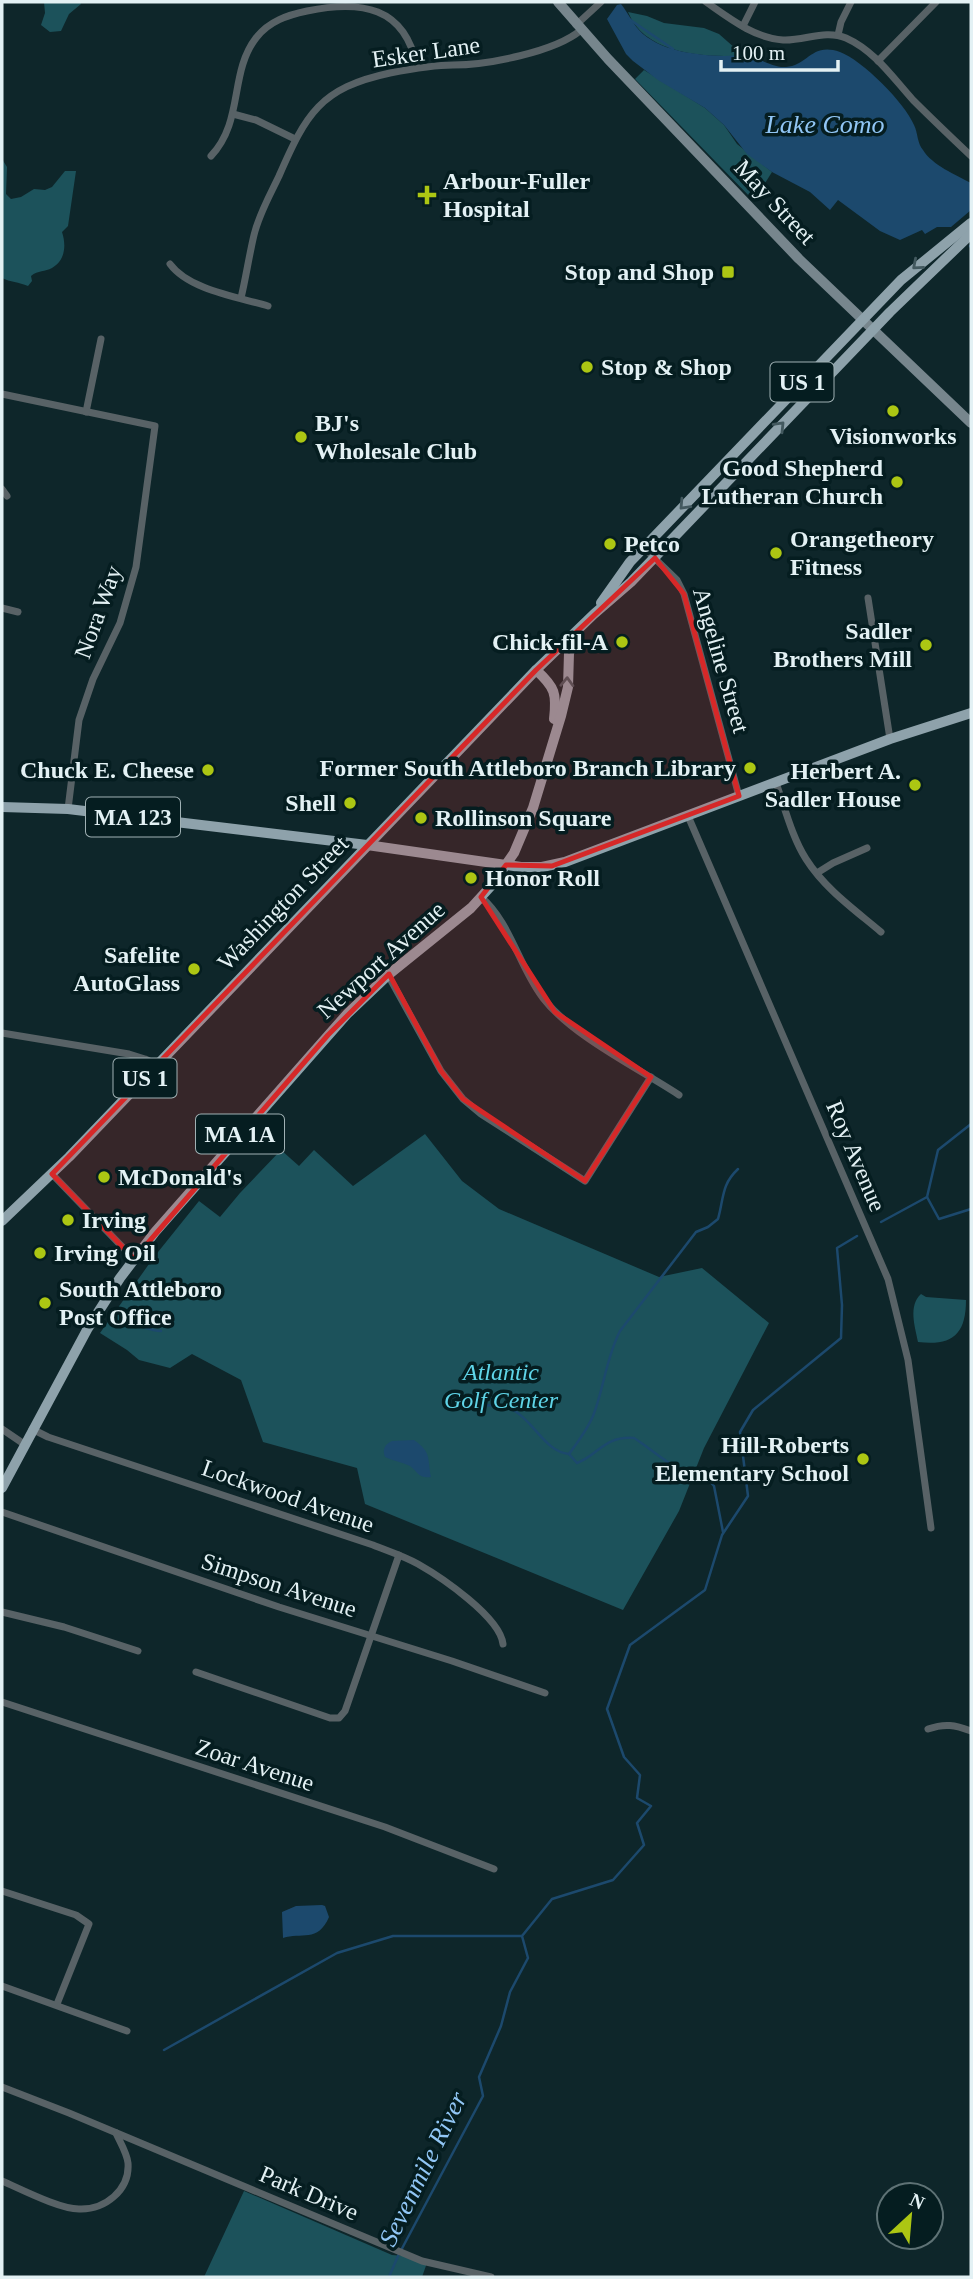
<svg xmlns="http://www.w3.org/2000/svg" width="973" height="2279" font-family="Georgia,serif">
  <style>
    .green { fill: #1c525b }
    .water { fill: #1c496d }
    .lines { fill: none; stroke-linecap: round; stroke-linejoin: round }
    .stream { stroke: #1c496d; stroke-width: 2.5 }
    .street { stroke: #586266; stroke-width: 7 }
    .secondary { stroke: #77868d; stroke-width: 10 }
    .primary { stroke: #8ea2ab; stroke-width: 10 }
    .oneway { stroke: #43595f }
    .marked { fill: #d62828; fill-opacity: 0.2; stroke: #d62828; stroke-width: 5; stroke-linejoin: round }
    .poi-dot { fill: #acc613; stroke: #051d20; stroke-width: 2.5 }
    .labels { text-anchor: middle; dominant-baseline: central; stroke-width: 7; stroke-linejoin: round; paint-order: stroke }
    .shield { fill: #051d20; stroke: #a0b1b4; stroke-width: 2 }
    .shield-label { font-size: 23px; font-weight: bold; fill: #e3f1f4 }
    .street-label { font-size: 24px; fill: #e3f1f4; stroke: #051d20 }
    .poi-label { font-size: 24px; font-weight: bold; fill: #e3f1f4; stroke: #051d20; text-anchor: start }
    .park-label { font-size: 24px; font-style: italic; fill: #5fd5e8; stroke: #051d20 }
    .water-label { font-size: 26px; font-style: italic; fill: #91c6f5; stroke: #051d20 }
  </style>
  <rect width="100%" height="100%" fill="#0e262a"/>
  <g class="green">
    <path d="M44,2H80L81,4L69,14L61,31L50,32L41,25L45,13Z"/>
    <path d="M628,12L647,16L664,23L704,28L719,34L744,56C705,57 645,55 628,12Z"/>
    <path d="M644,70L705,108L724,125L737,144L772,172L754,201L635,79Z"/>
    <path d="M2,159L7,167L6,194L11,199L21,197L34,189L45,190L52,187L65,171H76L68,226L62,232C66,244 66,260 52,268C45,272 38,270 31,276L32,281L28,286C19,282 10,282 2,278Z"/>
    <path d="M425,1134L462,1181L499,1209L659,1277L702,1268L769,1323L704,1448L679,1511L623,1610L365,1504L357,1468L263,1442L241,1380L192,1354L170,1368L139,1360L127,1350L100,1333L154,1257L199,1201L220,1217L240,1193L281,1150L299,1166L314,1150L353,1186Z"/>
    <path d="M921,1294L926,1297L966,1300C966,1335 952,1346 918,1342C915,1326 908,1306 921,1294Z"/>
    <path d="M244,2191L392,2255L418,2257L428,2260L422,2277H204Z"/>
  </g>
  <g class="water">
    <path d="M621,4C629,14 633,25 643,34C665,52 697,55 724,56C731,56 738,55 745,56C760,57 771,68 786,67C808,66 811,42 840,52C862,60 905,103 914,125C918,133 917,143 923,150C932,165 956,175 971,183V210L951,227H937L925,234L922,230L900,240L880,231L838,200L830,210L810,192L772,172L747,154L724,125L705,108L658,80L633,61L626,54L607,19L617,5Z"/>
    <path d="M392,1441L414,1440C432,1453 427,1457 431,1477C419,1479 418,1472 410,1466C402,1462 393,1461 385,1457C382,1449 385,1444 392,1441Z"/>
    <path d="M322,1905L325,1906L329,1917C318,1943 301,1932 283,1938L282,1912L296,1906Z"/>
  </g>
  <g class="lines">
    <g class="stream">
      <path d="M629,19L673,49"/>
      <path d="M970,246L971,247"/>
      <path d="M927,1197L938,1150L971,1124"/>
      <path d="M927,1197L939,1219L971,1209"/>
      <path d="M881,1222L927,1197"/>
      <path d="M121,1323C135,1321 147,1331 161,1331"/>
      <path d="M475,1405C488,1405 501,1405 513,1410C533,1420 545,1452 569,1454L577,1463C599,1455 603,1436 634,1438C652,1449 688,1482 709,1480L714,1486L723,1532"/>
      <path d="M569,1454C578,1442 587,1430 593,1416C604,1388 606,1358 620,1331L696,1232L708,1227L718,1219C724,1198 721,1185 738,1169"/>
      <path d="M164,2050L337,1953L393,1936H522"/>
      <path d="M389,2277L398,2256L483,2096L479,2077L501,2026L510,1992L528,1958L522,1936L552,1899L613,1880L644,1845L637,1823L651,1806L637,1798L640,1775L624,1757L607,1709L630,1645L705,1590L722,1535L748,1496L740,1432L753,1410L841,1338L842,1305L837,1248L857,1236"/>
    </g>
    <g class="street">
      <path d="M706,2C729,18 754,38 783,40C805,41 825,29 846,38C875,51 893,78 913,100C932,119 952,138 971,156"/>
      <path d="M576,25L601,2"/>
      <path d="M743,26L755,2"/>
      <path d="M838,35L841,22L851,2"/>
      <path d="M878,61L936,2"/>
      <path d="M233,114L256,120L295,139"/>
      <path d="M211,156C244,121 229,73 256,38C269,21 288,15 307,11C361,0 405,6 417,67"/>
      <path d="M170,264C189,290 238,297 268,306"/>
      <path d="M241,298C246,277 249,256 254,235C259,214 270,195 279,176C306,114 320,88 390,73C411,69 432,65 453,65C487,65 555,52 581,30"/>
      <path d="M2,394L155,426L136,567L120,623L93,679L79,720L68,809"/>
      <path d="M86,412L101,339"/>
      <path d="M2,489L7,496"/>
      <path d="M644,548L677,580L684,594L739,796"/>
      <path d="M868,598L890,739"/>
      <path d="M2,608L18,612"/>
      <path d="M776,783C785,808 792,837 806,859C825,889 855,910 881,932"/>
      <path d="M688,816L888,1279L908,1360L931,1528"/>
      <path d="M817,873L833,863L867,848"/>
      <path d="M481,897C511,923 519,967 543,998C572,1036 638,1068 679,1095"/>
      <path d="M388,975L441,1071L463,1099L481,1114L585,1181L651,1077"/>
      <path d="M2,1033L129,1054L145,1059L157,1065"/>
      <path d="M52,1174L134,1259"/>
      <path d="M2,1429L24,1444"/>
      <path d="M32,1429L48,1437L373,1545C388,1551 404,1556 418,1564C441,1577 500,1617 503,1644"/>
      <path d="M2,1512L279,1607L452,1661L545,1693"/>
      <path d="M2,1612L64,1627L138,1651"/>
      <path d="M196,1672L330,1718H339L345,1711L399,1555"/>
      <path d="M2,1702L385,1827L494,1869"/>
      <path d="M928,1729C945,1723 955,1725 971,1731"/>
      <path d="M2,1891L76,1915L89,1924L57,2004"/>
      <path d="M2,1986L127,2031"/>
      <path d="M2,2087L69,2113L422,2261L491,2277"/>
      <path d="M2,2181C21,2189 59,2209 79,2209C105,2210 130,2190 128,2163C127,2153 120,2142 116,2133"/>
    </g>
    <path class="secondary" d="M558,2L608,59L799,259L971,423"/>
    <g class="primary">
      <path d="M601,603L630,562L901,280L971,223"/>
      <path d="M536,670C555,687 557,694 554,719"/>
      <path d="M2,807L68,809L367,845L521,867H542L565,862L890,739L971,713"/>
      <path d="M2,1221L69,1157L536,670L594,614L631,582L890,312L971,234"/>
      <path d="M2,1488L88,1328L120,1278L155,1232L348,1013L388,975L471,908L491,886L514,853L533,808L561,716L568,687L569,653L578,632"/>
    </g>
  </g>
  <defs><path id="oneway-chevron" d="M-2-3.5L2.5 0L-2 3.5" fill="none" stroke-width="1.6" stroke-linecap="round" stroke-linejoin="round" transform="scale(1.75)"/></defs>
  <g class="oneway">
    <use href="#oneway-chevron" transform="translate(917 265) rotate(139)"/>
    <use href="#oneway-chevron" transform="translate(780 426) rotate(-46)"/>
    <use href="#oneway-chevron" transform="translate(684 505) rotate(133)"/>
    <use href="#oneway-chevron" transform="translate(567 682) rotate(-88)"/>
  </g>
  <path class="marked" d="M655,558L684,594L739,796L552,866L506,865L481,897L555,1012L651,1077L585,1181L463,1099L441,1071L389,974L328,1035L134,1259L52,1174L536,670Z"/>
  <g class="poi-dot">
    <path d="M423.5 184.5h7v7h7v7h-7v7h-7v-7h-7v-7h7z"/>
    <rect x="721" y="265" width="14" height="14" rx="3.5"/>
    <circle cx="587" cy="367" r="7"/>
    <circle cx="893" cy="411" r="7"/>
    <circle cx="301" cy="437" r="7"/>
    <circle cx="897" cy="482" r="7"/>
    <circle cx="610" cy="544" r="7"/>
    <circle cx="776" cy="553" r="7"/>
    <circle cx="622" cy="642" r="7"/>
    <circle cx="926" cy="645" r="7"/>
    <circle cx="750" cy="768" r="7"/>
    <circle cx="208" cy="770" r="7"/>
    <circle cx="915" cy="785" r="7"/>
    <circle cx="350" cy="803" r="7"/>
    <circle cx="421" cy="818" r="7"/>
    <circle cx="471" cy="878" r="7"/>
    <circle cx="194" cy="969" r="7"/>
    <circle cx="104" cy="1177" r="7"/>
    <circle cx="68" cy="1220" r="7"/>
    <circle cx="40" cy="1253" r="7"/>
    <circle cx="45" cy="1303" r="7"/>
    <circle cx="863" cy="1459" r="7"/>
  </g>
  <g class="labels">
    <g class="shield">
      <rect x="770.5" y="362.5" width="63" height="39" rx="5"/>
      <rect x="86" y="797.5" width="94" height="39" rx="5"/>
      <rect x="113.5" y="1058.5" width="63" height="39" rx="5"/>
      <rect x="196" y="1114.5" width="88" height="39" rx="5"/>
    </g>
    <g class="shield-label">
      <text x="802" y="382">US 1</text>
      <text x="133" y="817">MA 123</text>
      <text x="145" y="1078">US 1</text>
      <text x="240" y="1134">MA 1A</text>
    </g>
    <g class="street-label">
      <text transform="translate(426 52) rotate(-8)">Esker Lane</text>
      <text transform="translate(775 202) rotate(47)">May Street</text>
      <text transform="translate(98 612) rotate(-70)">Nora Way</text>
      <text transform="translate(721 660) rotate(74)">Angeline Street</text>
      <text transform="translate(283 903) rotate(-46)">Washington Street</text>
      <text transform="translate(381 960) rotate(-42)">Newport Avenue</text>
      <text transform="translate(856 1156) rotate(67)">Roy Avenue</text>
      <text transform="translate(288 1496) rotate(19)">Lockwood Avenue</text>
      <text transform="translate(279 1585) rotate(18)">Simpson Avenue</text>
      <text transform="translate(255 1765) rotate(18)">Zoar Avenue</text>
      <text transform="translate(309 2193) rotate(23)">Park Drive</text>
    </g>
    <g class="poi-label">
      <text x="443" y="181">Arbour-Fuller<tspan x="443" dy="28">Hospital</tspan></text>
      <text x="714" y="272" text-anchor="end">Stop and Shop</text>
      <text x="601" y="367">Stop &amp; Shop</text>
      <text x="315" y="423">BJ's<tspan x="315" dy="28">Wholesale Club</tspan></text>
      <text x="893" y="436" text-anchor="middle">Visionworks</text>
      <text x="883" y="468" text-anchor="end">Good Shepherd<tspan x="883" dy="28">Lutheran Church</tspan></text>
      <text x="790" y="539">Orangetheory<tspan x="790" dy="28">Fitness</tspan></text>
      <text x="624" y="544">Petco</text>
      <text x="912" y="631" text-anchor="end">Sadler<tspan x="912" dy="28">Brothers Mill</tspan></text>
      <text x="608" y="642" text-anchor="end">Chick-fil-A</text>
      <text x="736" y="768" text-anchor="end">Former South Attleboro Branch Library</text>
      <text x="194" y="770" text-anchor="end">Chuck E. Cheese</text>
      <text x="901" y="771" text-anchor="end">Herbert A.<tspan x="901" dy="28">Sadler House</tspan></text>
      <text x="336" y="803" text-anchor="end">Shell</text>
      <text x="435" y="818">Rollinson Square</text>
      <text x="485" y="878">Honor Roll</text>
      <text x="180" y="955" text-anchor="end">Safelite<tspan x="180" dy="28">AutoGlass</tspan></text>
      <text x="118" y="1177">McDonald's</text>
      <text x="82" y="1220">Irving</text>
      <text x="54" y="1253">Irving Oil</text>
      <text x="59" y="1289">South Attleboro<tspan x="59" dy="28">Post Office</tspan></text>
      <text x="849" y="1445" text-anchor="end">Hill-Roberts<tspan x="849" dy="28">Elementary School</tspan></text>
    </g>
    <g class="park-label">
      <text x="501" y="1372">Atlantic<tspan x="501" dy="28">Golf Center</tspan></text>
    </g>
    <g class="water-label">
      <text x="825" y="124">Lake Como</text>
      <text transform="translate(423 2169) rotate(-64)">Sevenmile River</text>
    </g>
  </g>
  <rect width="973" height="2279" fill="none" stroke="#e3f1f4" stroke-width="7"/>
  <g transform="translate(910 2216) rotate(26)"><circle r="33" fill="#051d20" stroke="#5e7275" stroke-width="2"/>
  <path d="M0-5L12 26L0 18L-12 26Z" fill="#acc613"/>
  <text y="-10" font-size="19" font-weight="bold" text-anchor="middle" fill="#e3f1f4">N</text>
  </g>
  <path d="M721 60v10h117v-10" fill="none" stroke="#e3f1f4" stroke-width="3.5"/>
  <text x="732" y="60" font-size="21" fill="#e3f1f4" stroke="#051d20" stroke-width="5" paint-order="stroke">100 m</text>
</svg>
